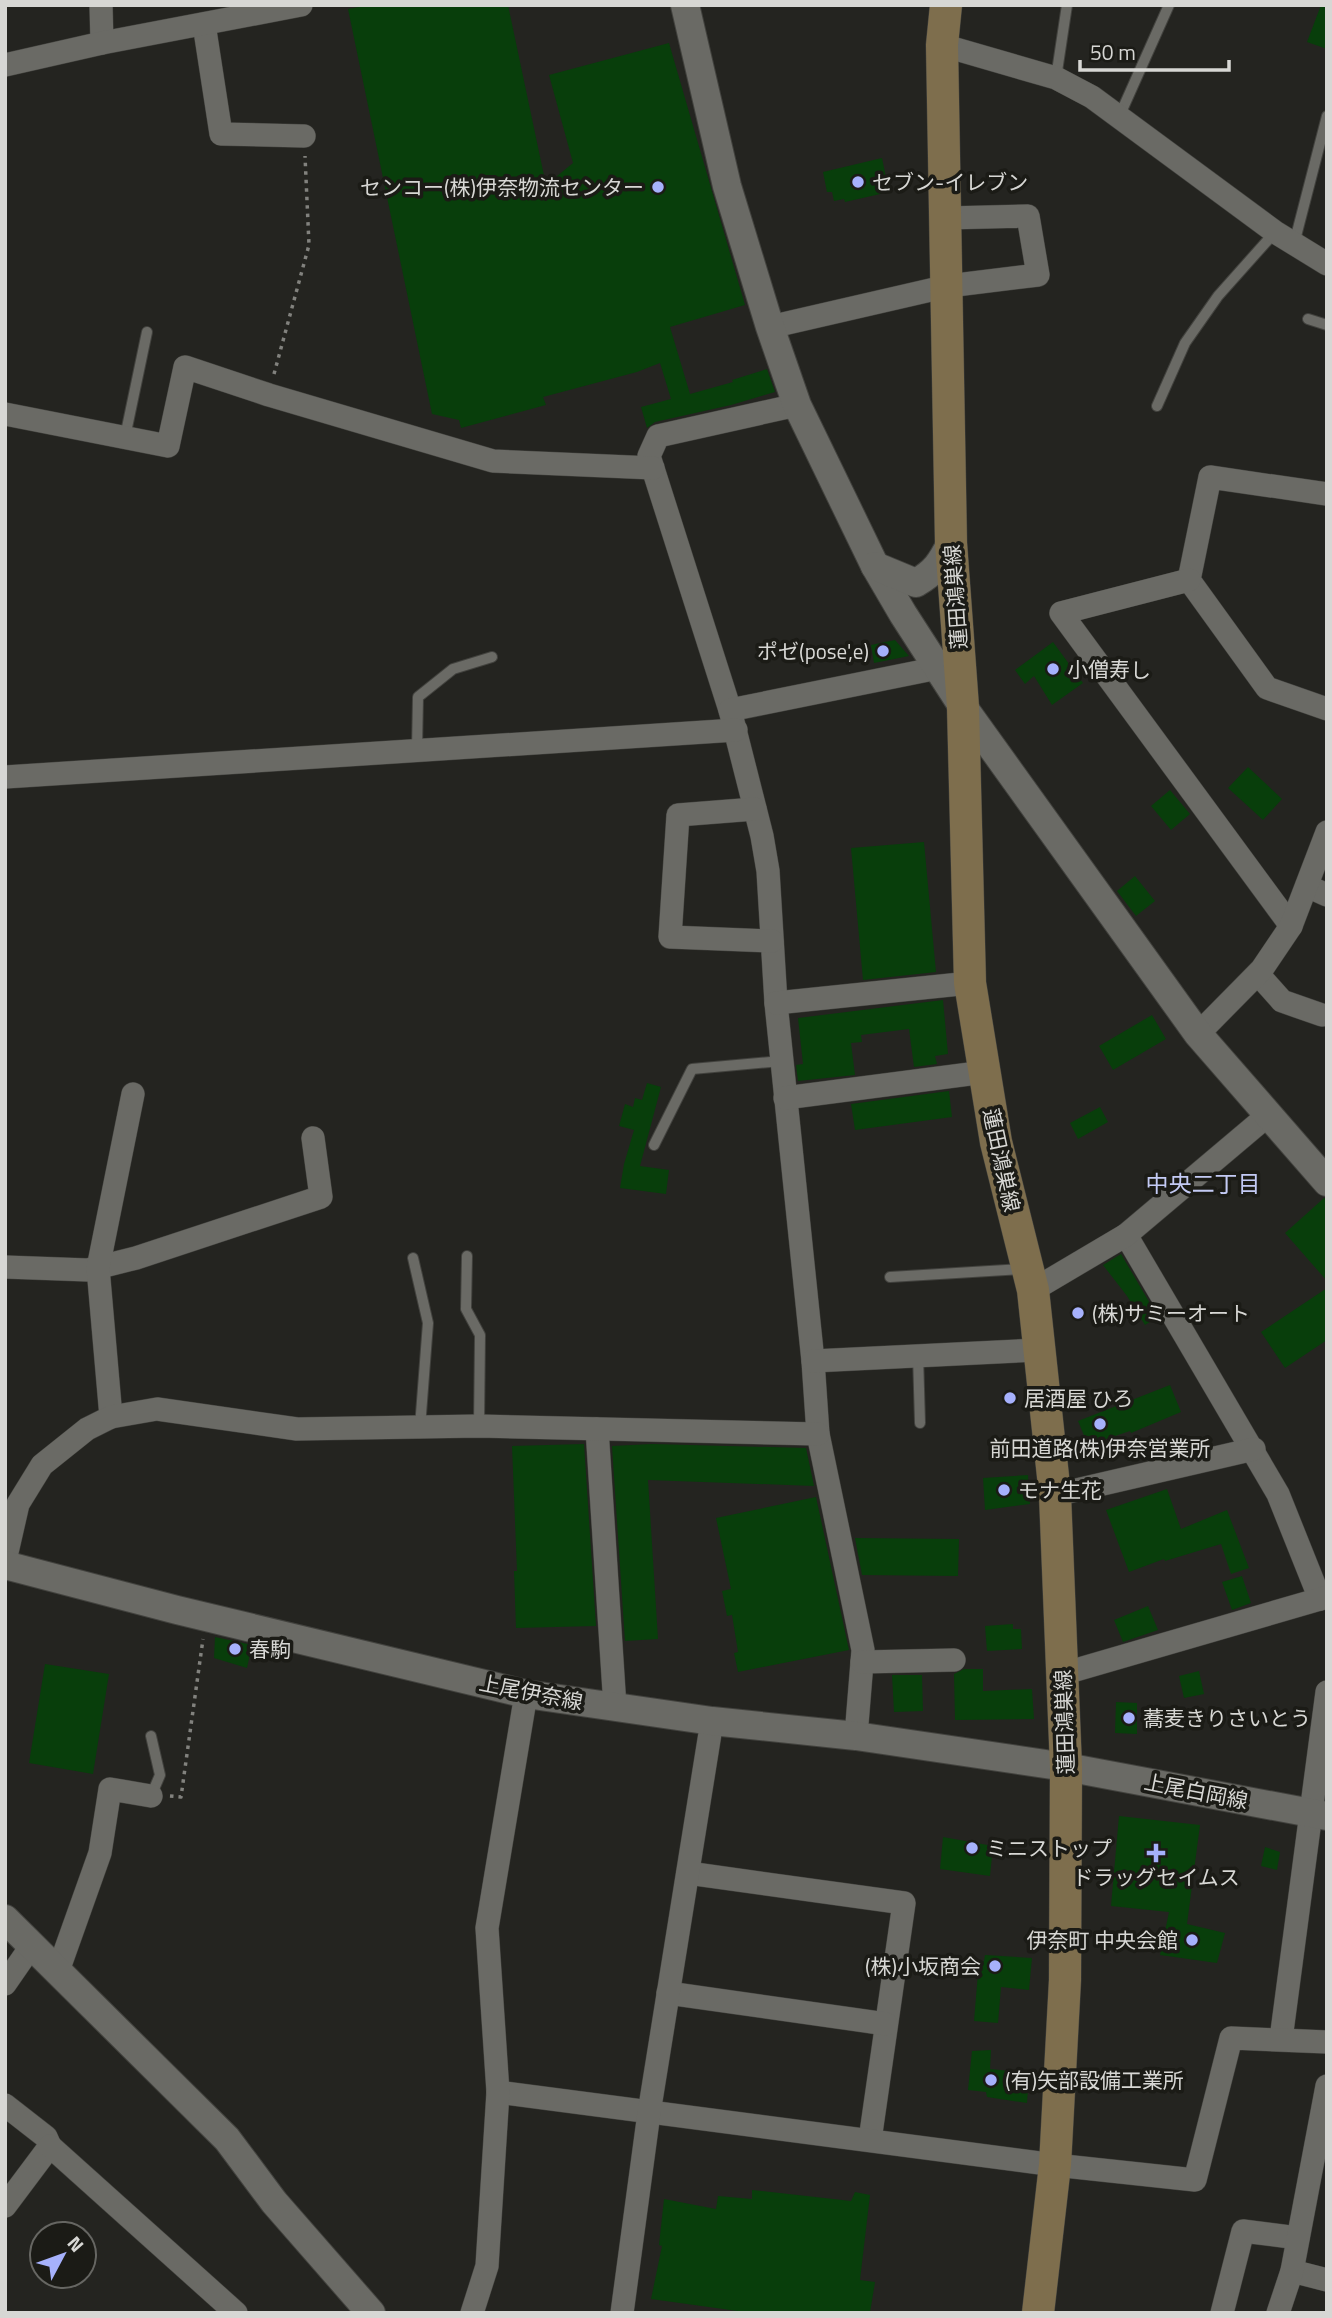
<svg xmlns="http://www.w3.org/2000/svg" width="1332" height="2318" font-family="'Titillium Web','Noto Sans JP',sans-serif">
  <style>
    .building { fill: #083e0b }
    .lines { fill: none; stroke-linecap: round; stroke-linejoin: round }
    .service-casing { stroke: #42423e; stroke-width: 12 }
    .minor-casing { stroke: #42423e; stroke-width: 24 }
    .tertiary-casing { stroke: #42423e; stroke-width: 30 }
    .secondary-casing { stroke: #42423e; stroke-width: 33 }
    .path { stroke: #82827e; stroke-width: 3.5; stroke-dasharray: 3.5 5; stroke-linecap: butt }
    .service { stroke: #6a6a65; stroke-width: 10 }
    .minor { stroke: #6a6a65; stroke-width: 23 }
    .tertiary { stroke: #6a6a65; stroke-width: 28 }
    .secondary { stroke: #7e6e4d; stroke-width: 32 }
    .poi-dot { fill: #a6b1fc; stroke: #1b1b16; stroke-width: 2.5 }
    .labels { text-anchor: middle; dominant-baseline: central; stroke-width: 7; stroke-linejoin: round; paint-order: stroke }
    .poi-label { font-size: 21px; fill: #d7d7d4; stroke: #1b1b16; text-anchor: start }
    .street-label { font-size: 21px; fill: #d7d7d4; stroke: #1b1b16 }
    .neighbourhood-label { font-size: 23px; fill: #c3caf4; stroke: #1b1b16 }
  </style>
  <rect width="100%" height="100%" fill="#242420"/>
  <g class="building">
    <path d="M369,5H508L546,185L573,163L549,75L669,43L745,305L670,327L690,394L733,382L732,380L767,369L775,392L731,405L655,422L647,428L641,407L671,399L660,363L637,372L543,397L546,405L461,428L459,420L432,414L348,9Z"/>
    <path d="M1321,5H1327V49L1307,42Z"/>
    <path d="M882,158L889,192L845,202L844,199L834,201L832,192H827L823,172Z"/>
    <path d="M895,640L909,656L874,663L871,645Z"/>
    <path d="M1053,642L1083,683L1052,705L1034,676L1025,684L1015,670Z"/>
    <path d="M1248,767L1282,799L1263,820L1228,788Z"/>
    <path d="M1170,790L1190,814L1171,830L1151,806Z"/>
    <path d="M924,842L936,972L863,980L851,848Z"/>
    <path d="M1135,876L1155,901L1136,916L1117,891Z"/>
    <path d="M943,1000L948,1054L935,1056L937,1064L914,1067L909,1029L861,1035L862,1042L851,1043L855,1075L798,1081L796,1065L803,1064L798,1018Z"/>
    <path d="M1152,1015L1166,1039L1113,1070L1099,1046Z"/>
    <path d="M647,1083L661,1087L640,1166L669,1170L666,1194L620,1188L624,1164L634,1130L619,1126L625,1104L633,1107L635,1098L642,1100Z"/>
    <path d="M949,1091L952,1117L855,1130L851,1104Z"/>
    <path d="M1100,1107L1108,1122L1078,1139L1070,1123Z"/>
    <path d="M1324,1198H1327V1281L1285,1233Z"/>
    <path d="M1121,1254L1158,1317L1145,1325L1127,1296L1103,1265Z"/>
    <path d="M1327,1288V1340L1285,1368L1261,1332Z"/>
    <path d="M1170,1385L1181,1412L1131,1433L1130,1431L1088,1445L1078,1421Z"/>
    <path d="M584,1444L596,1626L516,1628L514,1571H517L512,1446Z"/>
    <path d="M652,1444L806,1448L814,1486L648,1480L658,1639L625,1641L612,1446Z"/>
    <path d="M1028,1475L1030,1504L985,1510L983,1478Z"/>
    <path d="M1167,1489L1181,1529L1227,1510L1249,1568L1231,1574L1221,1544L1165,1561L1164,1559L1129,1572L1106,1510Z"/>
    <path d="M816,1497L849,1650L738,1672L734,1653L738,1652L732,1615L727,1616L722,1591L731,1589L716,1518Z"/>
    <path d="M855,1538L959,1539L958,1576L862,1575Z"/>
    <path d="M1242,1576L1251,1603L1232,1610L1222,1582Z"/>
    <path d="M1148,1606L1158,1630L1123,1642L1114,1620Z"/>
    <path d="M1013,1624V1629H1021L1022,1649L987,1651L985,1626Z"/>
    <path d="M215,1637L252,1645L247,1668L214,1658Z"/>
    <path d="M45,1664L109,1674L93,1774L29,1763Z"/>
    <path d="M964,1669H983V1691L1032,1689L1034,1719L955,1720L954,1674Z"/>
    <path d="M1199,1671L1204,1694L1184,1698L1179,1676Z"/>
    <path d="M892,1675H922L923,1711L894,1712Z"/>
    <path d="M1116,1702L1137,1703V1734L1115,1733Z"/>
    <path d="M1119,1816L1200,1825L1187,1924L1225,1933L1217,1963L1160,1955L1169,1912L1111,1906Z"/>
    <path d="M943,1837L993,1846L990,1876L940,1869Z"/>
    <path d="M1265,1847L1280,1852L1277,1870L1261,1866Z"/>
    <path d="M985,1955L1032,1958L1029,1990L1001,1987L998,2023L974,2021L979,1961H984Z"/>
    <path d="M991,2050L990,2069L1029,2073L1027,2103L987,2097L986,2092L968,2090L972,2051Z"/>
    <path d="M752,2190L851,2201L855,2192L870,2195L860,2280L875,2282L870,2313H752L651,2299L662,2246L659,2245L664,2199L716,2209L718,2196L752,2199Z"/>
  </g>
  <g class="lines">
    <defs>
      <g id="service">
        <path d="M1056,78L1067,5"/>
        <path d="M1119,117L1169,5"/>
        <path d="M1294,244L1327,116"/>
        <path d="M1308,319L1327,325"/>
        <path d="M1157,406L1185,343L1218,296L1275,232"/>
        <path d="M125,437L147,332"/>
        <path d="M417,749L418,697L453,669L492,657"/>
        <path d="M654,1145L692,1069L782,1061"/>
        <path d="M467,1256L466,1309L480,1335L479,1426"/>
        <path d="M413,1258L428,1323L420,1427"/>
        <path d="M890,1277L1024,1269"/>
        <path d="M918,1355L920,1423"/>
        <path d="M151,1796L160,1775L151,1736"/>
      </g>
      <g id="minor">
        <path d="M101,5L102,43"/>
        <path d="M204,24L221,134L304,136"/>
        <path d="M942,45L1056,78L1092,97L1275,232L1327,264"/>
        <path d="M5,65L102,43L301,5"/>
        <path d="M770,327L948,286L1038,275L1028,216L946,218"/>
        <path d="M797,405L658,436L649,456L730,710L762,836L768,871L776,1003L813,1361L818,1434L863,1650L856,1736"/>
        <path d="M5,414L168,446L185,367L269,395L493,461L653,468"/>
        <path d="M1327,494L1210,477L1189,580L1267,688L1327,709"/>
        <path d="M1189,580L1061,613L1291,926"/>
        <path d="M730,710L938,668"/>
        <path d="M5,777L736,730"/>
        <path d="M755,809L678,815L670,937L772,941"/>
        <path d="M1307,886L1327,895"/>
        <path d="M1258,974L1282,1001L1322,1015"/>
        <path d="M776,1003L970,983"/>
        <path d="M1198,1034L1262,969L1291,926L1327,832"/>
        <path d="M785,1098L985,1072"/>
        <path d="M1126,1235L1278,1494L1320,1599"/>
        <path d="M5,1267L88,1270L136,1258L321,1197L313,1138"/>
        <path d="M1033,1290L1126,1235L1267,1116"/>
        <path d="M813,1361L1038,1350"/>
        <path d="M111,1417L98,1268L133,1094"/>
        <path d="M597,1429L615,1707"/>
        <path d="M1055,1495L1254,1449"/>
        <path d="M5,1561L18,1504L42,1465L87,1429L111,1417L157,1409L297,1429L479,1426L818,1434"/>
        <path d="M862,1662L954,1660"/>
        <path d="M1062,1674L1327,1597"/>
        <path d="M688,1873L904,1903L870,2140"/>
        <path d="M58,1971L100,1853L110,1789L151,1796"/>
        <path d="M5,1984L32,1945"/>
        <path d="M668,1993L886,2024"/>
        <path d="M1281,2039L1327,1692"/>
        <path d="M498,2092L1055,2165L1195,2180L1231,2038L1327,2042"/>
        <path d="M5,2105L46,2137L50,2146L5,2206"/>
        <path d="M50,2146L236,2313"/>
        <path d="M1292,2271L1327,2280"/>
        <path d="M472,2313L487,2266L498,2092L487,1928L526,1694"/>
        <path d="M622,2313L649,2113L712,1721"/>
        <path d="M1222,2313L1243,2231L1298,2238"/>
        <path d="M1278,2313L1292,2271L1327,2086"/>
      </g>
      <g id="tertiary">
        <path d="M685,5L727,186L770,327L797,405L875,566L903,614L963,707L1198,1034L1327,1182"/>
        <path d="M875,566L916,583C935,572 941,563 951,543"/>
        <path d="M5,1565L177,1610L526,1694L712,1721L856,1736L1066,1767L1327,1816"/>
        <path d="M5,1919L227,2139L274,2202L371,2313"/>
      </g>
      <path id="secondary" d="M946,5L942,45L951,543L963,707L970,983L996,1142L1033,1290L1055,1495L1066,1767L1065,1980L1055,2165L1038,2313"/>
    </defs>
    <use href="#service" class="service-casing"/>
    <use href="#minor" class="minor-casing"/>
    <use href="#tertiary" class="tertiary-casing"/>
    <use href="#secondary" class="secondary-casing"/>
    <g class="path">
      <path d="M274,374L309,245L305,156"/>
      <path d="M170,1796L181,1797L203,1639"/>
    </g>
    <use href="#service" class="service"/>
    <use href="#minor" class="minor"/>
    <use href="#tertiary" class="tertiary"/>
    <use href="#secondary" class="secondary"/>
  </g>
  <g class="poi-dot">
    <circle cx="858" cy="182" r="7"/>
    <circle cx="658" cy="187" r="7"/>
    <circle cx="883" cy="651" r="7"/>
    <circle cx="1053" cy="669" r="7"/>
    <circle cx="1078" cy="1313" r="7"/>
    <circle cx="1010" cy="1398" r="7"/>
    <circle cx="1100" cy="1424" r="7"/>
    <circle cx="1004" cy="1490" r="7"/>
    <circle cx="235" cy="1649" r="7"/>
    <circle cx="1129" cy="1718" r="7"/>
    <circle cx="972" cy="1848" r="7"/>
    <path d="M1152.5 1842.5h7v7h7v7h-7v7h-7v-7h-7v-7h7z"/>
    <circle cx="1192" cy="1940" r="7"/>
    <circle cx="995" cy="1966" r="7"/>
    <circle cx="991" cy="2080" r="7"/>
  </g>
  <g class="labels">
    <g class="poi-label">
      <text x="872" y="182">セブン-イレブン</text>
      <text x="644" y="187" text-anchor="end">センコー(株)伊奈物流センター</text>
      <text x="869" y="651" text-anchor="end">ポゼ(pose',e)</text>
      <text x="1067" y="669">小僧寿し</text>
      <text x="1092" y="1313">(株)サミーオート</text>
      <text x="1024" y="1398">居酒屋 ひろ</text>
      <text x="1100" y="1448" text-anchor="middle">前田道路(株)伊奈営業所</text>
      <text x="1018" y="1490">モナ生花</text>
      <text x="249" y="1649">春駒</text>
      <text x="1143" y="1718">蕎麦きりさいとう</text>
      <text x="986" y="1848">ミニストップ</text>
      <text x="1156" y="1877" text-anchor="middle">ドラッグセイムス</text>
      <text x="1178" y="1940" text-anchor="end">伊奈町 中央会館</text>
      <text x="981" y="1966" text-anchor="end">(株)小坂商会</text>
      <text x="1005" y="2080">(有)矢部設備工業所</text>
    </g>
    <g class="street-label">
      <text transform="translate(955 597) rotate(-94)">蓮田鴻巣線</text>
      <text transform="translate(1002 1160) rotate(78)">蓮田鴻巣線</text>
      <text transform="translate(531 1692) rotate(11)">上尾伊奈線</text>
      <text transform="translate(1064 1722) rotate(-92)">蓮田鴻巣線</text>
      <text transform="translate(1196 1791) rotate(11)">上尾白岡線</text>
    </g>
    <g class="neighbourhood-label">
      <text x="1203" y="1183">中央二丁目</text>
    </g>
  </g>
  <rect width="1332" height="2318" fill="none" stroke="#d7d7d4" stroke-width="14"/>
  <g transform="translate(63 2255) rotate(49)"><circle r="33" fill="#1b1b16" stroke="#666662" stroke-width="2"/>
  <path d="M0-5L12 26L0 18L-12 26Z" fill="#a6b1fc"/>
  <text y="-10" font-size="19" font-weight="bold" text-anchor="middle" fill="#d7d7d4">N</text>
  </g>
  <path d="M1080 60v10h149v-10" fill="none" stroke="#d7d7d4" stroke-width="3.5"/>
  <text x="1090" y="60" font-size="21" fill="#d7d7d4" stroke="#1b1b16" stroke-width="5" paint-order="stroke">50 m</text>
</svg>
